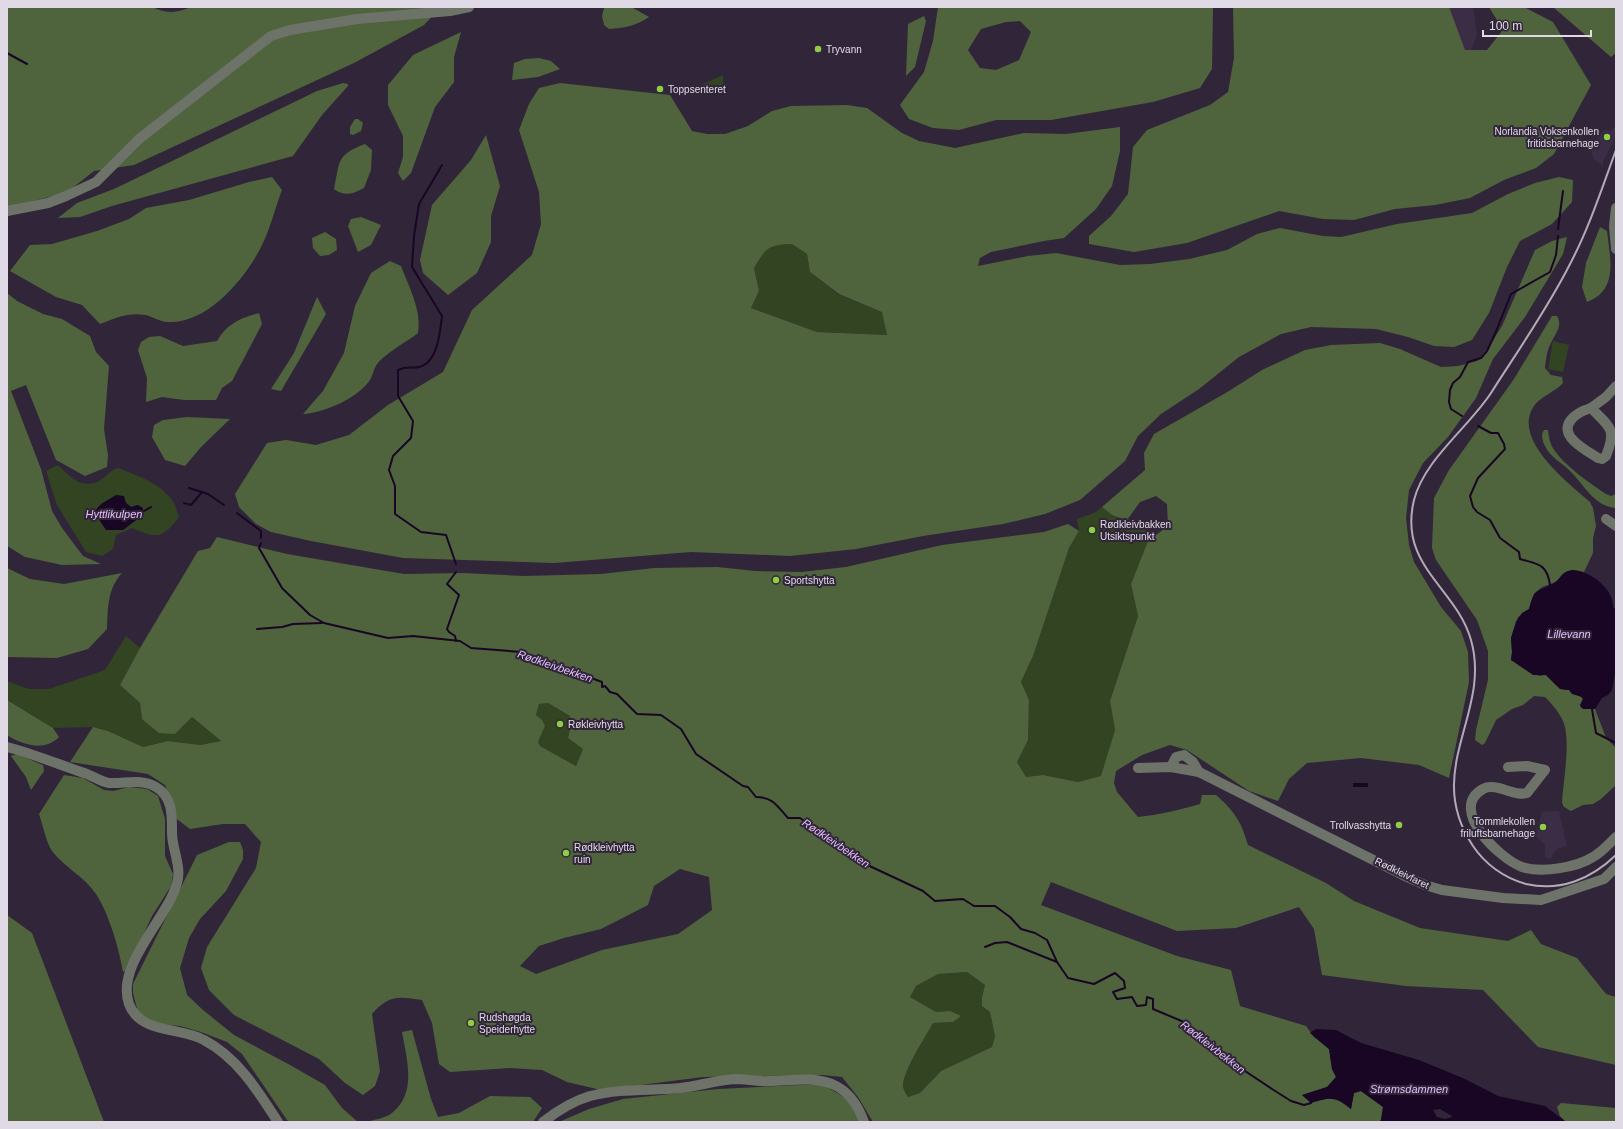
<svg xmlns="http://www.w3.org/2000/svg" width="1623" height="1129" font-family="Helvetica,sans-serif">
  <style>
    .built { fill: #3c2d46 }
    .green { fill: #324421; fill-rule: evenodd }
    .forest { fill: #4f643d; fill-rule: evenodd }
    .water { fill: #190524; fill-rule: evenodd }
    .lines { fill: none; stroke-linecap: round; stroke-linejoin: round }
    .stream { stroke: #190524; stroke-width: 2 }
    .minor { stroke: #6d7368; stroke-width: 10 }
    .rail { stroke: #b2aab9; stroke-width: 2 }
    .poi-dot { fill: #8dce44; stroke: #312639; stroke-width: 1.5 }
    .labels { text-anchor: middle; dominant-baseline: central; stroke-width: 4; stroke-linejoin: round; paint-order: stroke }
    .poi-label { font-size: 10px; fill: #e0d9e6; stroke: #312639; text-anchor: start }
    .street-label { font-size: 10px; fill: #e0d9e6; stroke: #312639 }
    .water-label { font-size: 11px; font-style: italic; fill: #e3bdfc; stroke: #312639 }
  </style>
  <rect width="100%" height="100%" fill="#312639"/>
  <g class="built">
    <path d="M1407,7H1473L1477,35L1469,55Z"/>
    <path d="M1616,126V135L1603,162V166L1595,160L1591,153L1600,133L1602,134L1604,130L1611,131Z"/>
    <path d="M1559,811L1567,846L1557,849L1550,859L1545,857V845L1536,836L1542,812Z"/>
  </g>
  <g class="green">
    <path d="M723,75V89L700,87L701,85Z"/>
    <path d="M792,244L807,254L810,272L838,294L883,312L887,335L817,332L751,308L759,291L754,268C766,248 768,245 792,244Z"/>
    <path d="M1553,341L1569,345L1563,372L1548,369Z"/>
    <path d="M58,465C69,476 82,490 99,481C107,477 107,472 118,468C136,475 160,483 172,500C175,504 177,512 179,517C162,539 157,539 132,528L116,535L113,549L102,556L86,552L57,505L46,471ZM126,503L131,507L138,505L123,530Z"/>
    <path d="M1102,507L1112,515L1141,523L1147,532L1148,541L1131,584L1138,616L1110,701L1115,730L1102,776L1078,782L1043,775L1026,777L1017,762L1028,740L1029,700L1021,682L1033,656L1069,548L1079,531L1077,519L1094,513Z"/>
    <path d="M126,636L140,648L120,685L140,703L142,719L182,728L191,717L221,741L200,745L168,741L143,747L108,731L93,727L53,728L7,700V681L29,689H49L105,670Z"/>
    <path d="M548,703L570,716L571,724L568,738L583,749L576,766L540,746L538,742L545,726L536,715L539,704Z"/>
    <path d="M967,972L985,985L982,997V1006L990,1012L995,1036L992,1047L941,1071L920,1093L908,1097C906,1094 903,1090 903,1086C903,1072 925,1038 933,1023L953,1022L950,1011L936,1012L910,997L916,986L938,974Z"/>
  </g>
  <g class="forest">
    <path d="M7,7H153C165,14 178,13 191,7H441L424,25L354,63L134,165L94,171L66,193L7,207Z"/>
    <path d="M624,7L633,8L649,17C636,26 624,28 609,29L604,25L602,16L604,8Z"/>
    <path d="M938,7H1213L1212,69L1200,88L1153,102L1051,120H996L959,130L933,128L909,119L900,105L924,72L933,41ZM1020,21L1031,32L1019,60L996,70L980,68L968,50L981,29L1006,22Z"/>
    <path d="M1233,7H1449L1465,50H1487L1503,30L1489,7H1524L1553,22L1591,85L1554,154L1536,168L1504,180L1470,198L1435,205L1395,209L1354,220L1323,219L1279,211L1187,243L1134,252L1089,244V236L1111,216L1128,194L1133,147L1147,130L1210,105L1228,92L1234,58Z"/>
    <path d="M1553,7H1616V53L1611,57Z"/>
    <path d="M924,16L926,21L915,67L906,76L908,24Z"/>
    <path d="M461,32L454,57V82L435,107L411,173L403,181L398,173L403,157V136L388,105V85L413,55Z"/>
    <path d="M539,58L551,61L560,69L538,77L512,80L514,63L525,59Z"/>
    <path d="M343,83L348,84V86L322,115L293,156L112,206L80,217L58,218L77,203L114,189L317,91Z"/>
    <path d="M560,83L670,95L692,131L707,134H725L748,126L772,111L791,106L847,105L867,108L902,133L919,141L955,148L1024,133L1066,134L1120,127V151L1112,186L1096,209L1064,238L1044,241L991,252L980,258L978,266L1028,256L1056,253L1120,265L1150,264L1189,259L1227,250L1257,234L1280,228L1323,236L1341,237L1397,224L1472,213L1508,194L1535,183L1559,177L1573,180L1572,202L1552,224L1520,241L1507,267L1489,313L1472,340L1454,347L1434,346L1408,337L1376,329L1311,327L1281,334L1239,357L1199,389L1161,414L1138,436L1125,461L1080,500L1045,514L1003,524L923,536L856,549L790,556L691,552L554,563L403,558L311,541L271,532L256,524L239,507L235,494L267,443L286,440L316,445L349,435L388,405L443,372L472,310L532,255L541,224L539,192L519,130L529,104L539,88ZM792,244L807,254L810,272L839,294L882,312L887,335L817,332L751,308L759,291L754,268C766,248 768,245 792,244Z"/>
    <path d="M355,119H358L363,123L361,131L353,135L350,134V127Z"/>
    <path d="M486,135L500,186L491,216V242L477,273L448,295L423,273L420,260L432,205L471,160Z"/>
    <path d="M365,144L372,150L371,170L364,188C353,194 345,197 334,189C340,161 336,155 365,144Z"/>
    <path d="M272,177L282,190C275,208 270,230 261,247C245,279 207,324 168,322C160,322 152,316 145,315C129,312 115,318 100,324L82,305L56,297L10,271L30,245L52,244L97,231L129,219L146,208L189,200L249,182Z"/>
    <path d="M361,217L381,225L371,245L358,252L348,226L351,219Z"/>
    <path d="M1600,227L1607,231C1610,258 1619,290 1587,302L1582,287L1586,263Z"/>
    <path d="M325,232L336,239L337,250L329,255L320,256L313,248L312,238Z"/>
    <path d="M1567,237L1563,254L1525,317L1493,359L1476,398L1448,437L1423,463L1409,490L1406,518L1409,545L1414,562L1441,607L1461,631L1468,652L1469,682L1449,778L1419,765L1361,758L1307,763L1289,779L1278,801L1249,791L1187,750L1170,745L1142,755L1116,771L1114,783L1117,792L1138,817C1159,815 1179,810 1200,804L1202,795H1216C1235,812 1241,821 1248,845L1326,883L1354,901L1420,928L1508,941L1531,930L1541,944L1577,958L1606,994L1616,997V1065L1538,1047L1483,990L1406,986L1322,975L1314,929L1299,907L1236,928L1177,931L1051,882L1041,905L1177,956L1231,970L1240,1006L1306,1026L1314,1037L1329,1049L1332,1069L1336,1077L1327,1087L1302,1095L1311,1103C1330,1097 1335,1096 1351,1109L1354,1093L1361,1091L1383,1107L1381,1120L1379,1122H873L858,1097L842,1077L823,1075L703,1077L601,1090L567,1082L542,1070L510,1068L450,1072L439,1064L432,1023L422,1000C399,996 388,995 372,1014L380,1071L375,1086L363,1095L345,1083L319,1059L234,1015L209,990L201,968L207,947L256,868L261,842L245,824H223L190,829L174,817L171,802L165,785L148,774L70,762L93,727L108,731L143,747L168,741L200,745L221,741L192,717L175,734L159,733L142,719L140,703L120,685L140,648L198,551L210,548L217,537L287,554L404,574L462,573L524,576L601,574L654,568L717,567L755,571L801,572L846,567L942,545L1044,532L1068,524L1079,531L1069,548L1033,656L1021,682L1029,700L1028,740L1017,762L1026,777L1043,775L1078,782L1101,776L1115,730L1110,701L1138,616L1131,584L1148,541L1168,526L1167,504L1156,496L1140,502L1127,520L1112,515L1102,507L1145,470L1144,453L1154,434L1229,391L1262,370L1305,350L1331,345L1380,343L1400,349L1441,367L1458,366L1477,361L1488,348L1502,326L1535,250L1552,241ZM548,703L570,716L571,724L568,738L583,749L576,766L540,746L538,742L545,726L542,720L536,715L539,704ZM680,869L709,877L712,910L678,934L602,950L536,974L520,966L539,946L564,938L601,929L648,905L654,886ZM967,972L985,985L982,997V1006L990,1012L995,1036L992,1047L941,1071L920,1093L908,1097C906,1094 903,1089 903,1086C903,1071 925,1038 933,1023L953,1022L961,1016L950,1011L936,1012L910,997L916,986L938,974Z"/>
    <path d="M390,261L401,266C409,287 422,311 418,333C408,341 386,353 378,363C374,367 373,375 370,380C358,398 324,413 303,414L323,391L344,353L355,306L371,273Z"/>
    <path d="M7,293L17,301L43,314L62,319L90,336L96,352L109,366L104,429L108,455L107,467L85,476L56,460L26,385L11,391L41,469L52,511L62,528L83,556L101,564L62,565L25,557L7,546Z"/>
    <path d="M317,297L326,314L281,391L271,389L294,353Z"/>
    <path d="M259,313L262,324L232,381L222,388L216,400H184L162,397L146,402L147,378L138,350L141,342L149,337L160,336L183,346L217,341C227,324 240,318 259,313Z"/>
    <path d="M1552,316H1557C1563,327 1555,333 1551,343C1547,350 1546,359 1545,368L1551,375L1562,377L1563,383C1555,392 1541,396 1534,406C1511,439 1568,483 1590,502L1593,508L1596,526L1593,538V553L1584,572L1572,570L1556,582L1542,587L1534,594L1529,609L1518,617L1516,622L1511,638L1512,652L1511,660L1539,676L1546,675L1556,685L1564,690H1569C1573,694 1580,695 1583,699L1580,705L1581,708L1595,709L1606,738L1616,748V785L1601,799L1593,804L1583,805L1571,811L1564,807L1562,803C1563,781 1572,737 1562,719C1558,711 1551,703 1545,697L1534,696L1523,705L1512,709L1496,720L1485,743L1482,745L1475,740L1476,730L1488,680V651L1477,620L1436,560L1432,548L1434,498L1449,470L1514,379Z"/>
    <path d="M187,417L230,419L201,447L185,466L165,460L152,437L154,425L163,420Z"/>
    <path d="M1544,430H1548C1549,438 1550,445 1555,451C1565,466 1591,484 1606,494L1611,496L1616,494V508C1593,506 1584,484 1569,470C1561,462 1550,457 1545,446C1543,443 1542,438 1542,434Z"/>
    <path d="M7,568L30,579L64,584L122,573C107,589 108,609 107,629L88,649L57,658L7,657Z"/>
    <path d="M7,700L53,728L59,737C44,752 23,745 7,735Z"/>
    <path d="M17,754L43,765L44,771L31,790L26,777L11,756Z"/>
    <path d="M64,775L83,778L104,790L113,791L129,787L147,789L158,796L165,819V856L173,874L171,886L152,916L127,970L123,972C119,948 109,914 96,894C84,876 65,868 52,851C46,842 43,825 39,814Z"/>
    <path d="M229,842H240L243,850V859L226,891L200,919L189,938L180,968L187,995L203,1010L234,1035L290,1065L325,1085L342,1108L358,1122H290L287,1120L242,1054L227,1042L201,1032L180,1026L154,1024L138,1012L133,993V984L197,855Z"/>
    <path d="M7,915L32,933L104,1122H7Z"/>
    <path d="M412,1030L431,1099L438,1117L459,1113L490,1096L530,1097L542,1108L533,1122H366C373,1120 386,1118 392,1113C417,1093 407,1060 402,1032Z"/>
    <path d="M820,1084C842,1095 851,1099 861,1122H559L589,1109L623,1099L718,1089Z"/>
    <path d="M1561,1103L1616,1108V1122H1566L1560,1116L1557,1107Z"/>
  </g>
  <g class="water">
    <path d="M116,495L124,496L126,503L131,507L138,505L143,508V515L123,530H106L94,512L101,504Z"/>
    <path d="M1572,570C1588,570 1614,588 1613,607L1616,610V669L1612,690L1608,695L1602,698L1595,709H1583L1580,705L1583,699L1582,697L1572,694L1569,690L1560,689L1546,675H1533L1511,660L1512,652L1511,638L1516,622L1522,613L1529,609C1535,586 1537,593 1554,583C1562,578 1560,572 1572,570Z"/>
    <rect x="1353" y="783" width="15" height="4"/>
    <path d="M1316,1029L1336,1030L1361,1043L1419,1060L1465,1079L1498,1096L1545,1106L1566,1122H1379L1381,1120L1383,1107L1361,1091L1354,1093L1351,1109C1335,1096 1330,1097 1311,1103L1302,1095L1327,1087L1336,1077L1332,1069L1329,1049L1310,1033ZM1440,1109L1452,1116V1117L1445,1119L1437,1117L1433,1110Z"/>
  </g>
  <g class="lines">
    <g class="stream">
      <path d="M7,53L27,64"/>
      <path d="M442,165L419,204L414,236L412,267L442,316C440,331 438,363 419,367C410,369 408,365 398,370V396L413,421L411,438L393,456L389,470L395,486V514L421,532L446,535L456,564"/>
      <path d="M1558,229L1563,191"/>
      <path d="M1462,416L1451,409L1449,402L1450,390L1453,383L1460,377L1468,362L1481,358L1487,351L1495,334L1511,294L1550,272L1556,255L1558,236"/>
      <path d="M1478,426L1491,433H1498L1504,444L1505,449L1478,478L1470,496L1473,507L1477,512L1490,520L1500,538L1519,552L1520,559C1537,564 1547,563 1550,585"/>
      <path d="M189,488L208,494L224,505"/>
      <path d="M184,503L191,505L202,492"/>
      <path d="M144,511L151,507"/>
      <path d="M237,513L261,531V538"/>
      <path d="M261,543L259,548L282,588L310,615L324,623L388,638L413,636L441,639L460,641L471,648L521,652L602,682V687L605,686L610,692L617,694L637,714L661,715L681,729L696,754L743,786L748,787L756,797C773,797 777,806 788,818H800L861,862L923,891L935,901L963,899L974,906H995L1010,917L1021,929L1035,933L1047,940L1057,962L1068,978L1094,984L1115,973L1124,981L1125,988L1113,992L1117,999L1132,997L1137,1006L1146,1005L1147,997L1153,999V1009L1184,1022L1230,1061L1272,1089L1291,1101L1304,1105L1311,1103"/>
      <path d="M456,572L447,584L459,595L447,629L449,632L455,636L456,641"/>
      <path d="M257,629L282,627L293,624L322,623"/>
      <path d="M1592,709L1596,733L1616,743"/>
      <path d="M985,947L995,943L1007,942L1057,962"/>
    </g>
    <g class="minor">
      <path d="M1616,208L1614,226L1616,249"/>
      <path d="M7,211L48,203L66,196L96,182L139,139L271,36L290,30L357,19L450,11L469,7"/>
      <path d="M1591,408C1610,427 1617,429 1606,456L1602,459L1598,458C1590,453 1581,448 1574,441C1557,425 1577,412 1591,408Z"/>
      <path d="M1591,408L1606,397L1616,386"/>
      <path d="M1606,519L1616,526"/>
      <path d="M7,747C34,754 60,765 87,774C94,777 102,782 109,783C125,784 141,778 156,787C173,797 172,816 172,833C172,849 182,867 177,883C168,918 115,965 129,1004C140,1034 181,1027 204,1040C238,1058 258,1091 278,1122"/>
      <path d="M1171,767L1176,757L1184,755L1193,762L1199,772"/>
      <path d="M1508,767L1527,766L1545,770L1527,793C1514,797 1496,782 1483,789C1447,809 1500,859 1522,867C1541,873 1576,868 1593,857C1602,852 1609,844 1616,837"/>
      <path d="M1138,768L1171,767L1199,772L1407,877L1425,885L1442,890L1503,898L1541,900L1604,879L1616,867"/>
      <path d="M543,1122C557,1111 573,1101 590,1096C621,1088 651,1091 681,1088C699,1086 717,1080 735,1079C746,1079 757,1082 769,1081C790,1081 810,1076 832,1084C849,1091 858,1105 864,1122"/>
    </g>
    <path class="rail" d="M1616,150C1602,188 1589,228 1570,264C1548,308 1517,352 1491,393C1468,428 1424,460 1414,500C1398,566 1456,587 1471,640C1492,713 1422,770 1473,846C1485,864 1504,878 1526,884C1560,892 1591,879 1616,855"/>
  </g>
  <g class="poi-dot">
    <circle cx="818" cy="49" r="4"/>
    <circle cx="660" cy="89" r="4"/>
    <circle cx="1607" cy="137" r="4"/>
    <circle cx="1092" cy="530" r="4"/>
    <circle cx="776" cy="580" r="4"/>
    <circle cx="560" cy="724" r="4"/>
    <circle cx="1399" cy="825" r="4"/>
    <circle cx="1543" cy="827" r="4"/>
    <circle cx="566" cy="853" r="4"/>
    <circle cx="471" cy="1023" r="4"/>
  </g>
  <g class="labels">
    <g class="poi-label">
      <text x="826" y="49">Tryvann</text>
      <text x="668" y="89">Toppsenteret</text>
      <text x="1599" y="131" text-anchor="end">Norlandia Voksenkollen<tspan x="1599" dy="12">fritidsbarnehage</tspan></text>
      <text x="1100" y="524">Rødkleivbakken<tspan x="1100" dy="12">Utsiktspunkt</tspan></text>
      <text x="784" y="580">Sportshytta</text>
      <text x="568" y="724">Røkleivhytta</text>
      <text x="1535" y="821" text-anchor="end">Tommlekollen<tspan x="1535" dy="12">friluftsbarnehage</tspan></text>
      <text x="1391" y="825" text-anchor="end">Trollvasshytta</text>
      <text x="574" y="847">Rødkleivhytta<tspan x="574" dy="12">ruin</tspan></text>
      <text x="479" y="1017">Rudshøgda<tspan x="479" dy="12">Speiderhytte</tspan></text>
    </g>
    <g class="street-label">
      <text transform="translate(1402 873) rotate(26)">Rødkleivfaret</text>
    </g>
    <g class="water-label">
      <text x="114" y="514">Hyttlikulpen</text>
      <text x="1569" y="634">Lillevann</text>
      <text transform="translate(555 666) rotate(19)">Rødkleivbekken</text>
      <text transform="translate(836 843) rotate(34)">Rødkleivbekken</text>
      <text transform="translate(1213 1047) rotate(38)">Rødkleivbekken</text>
      <text x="1409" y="1089">Strømsdammen</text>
    </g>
  </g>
  <rect width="1623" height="1129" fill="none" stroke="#e0d9e6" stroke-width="16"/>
  <path d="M1483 30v6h108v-6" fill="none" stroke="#e0d9e6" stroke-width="2"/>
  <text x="1489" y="30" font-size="12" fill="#e0d9e6" stroke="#312639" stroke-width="3" paint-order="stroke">100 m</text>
</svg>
